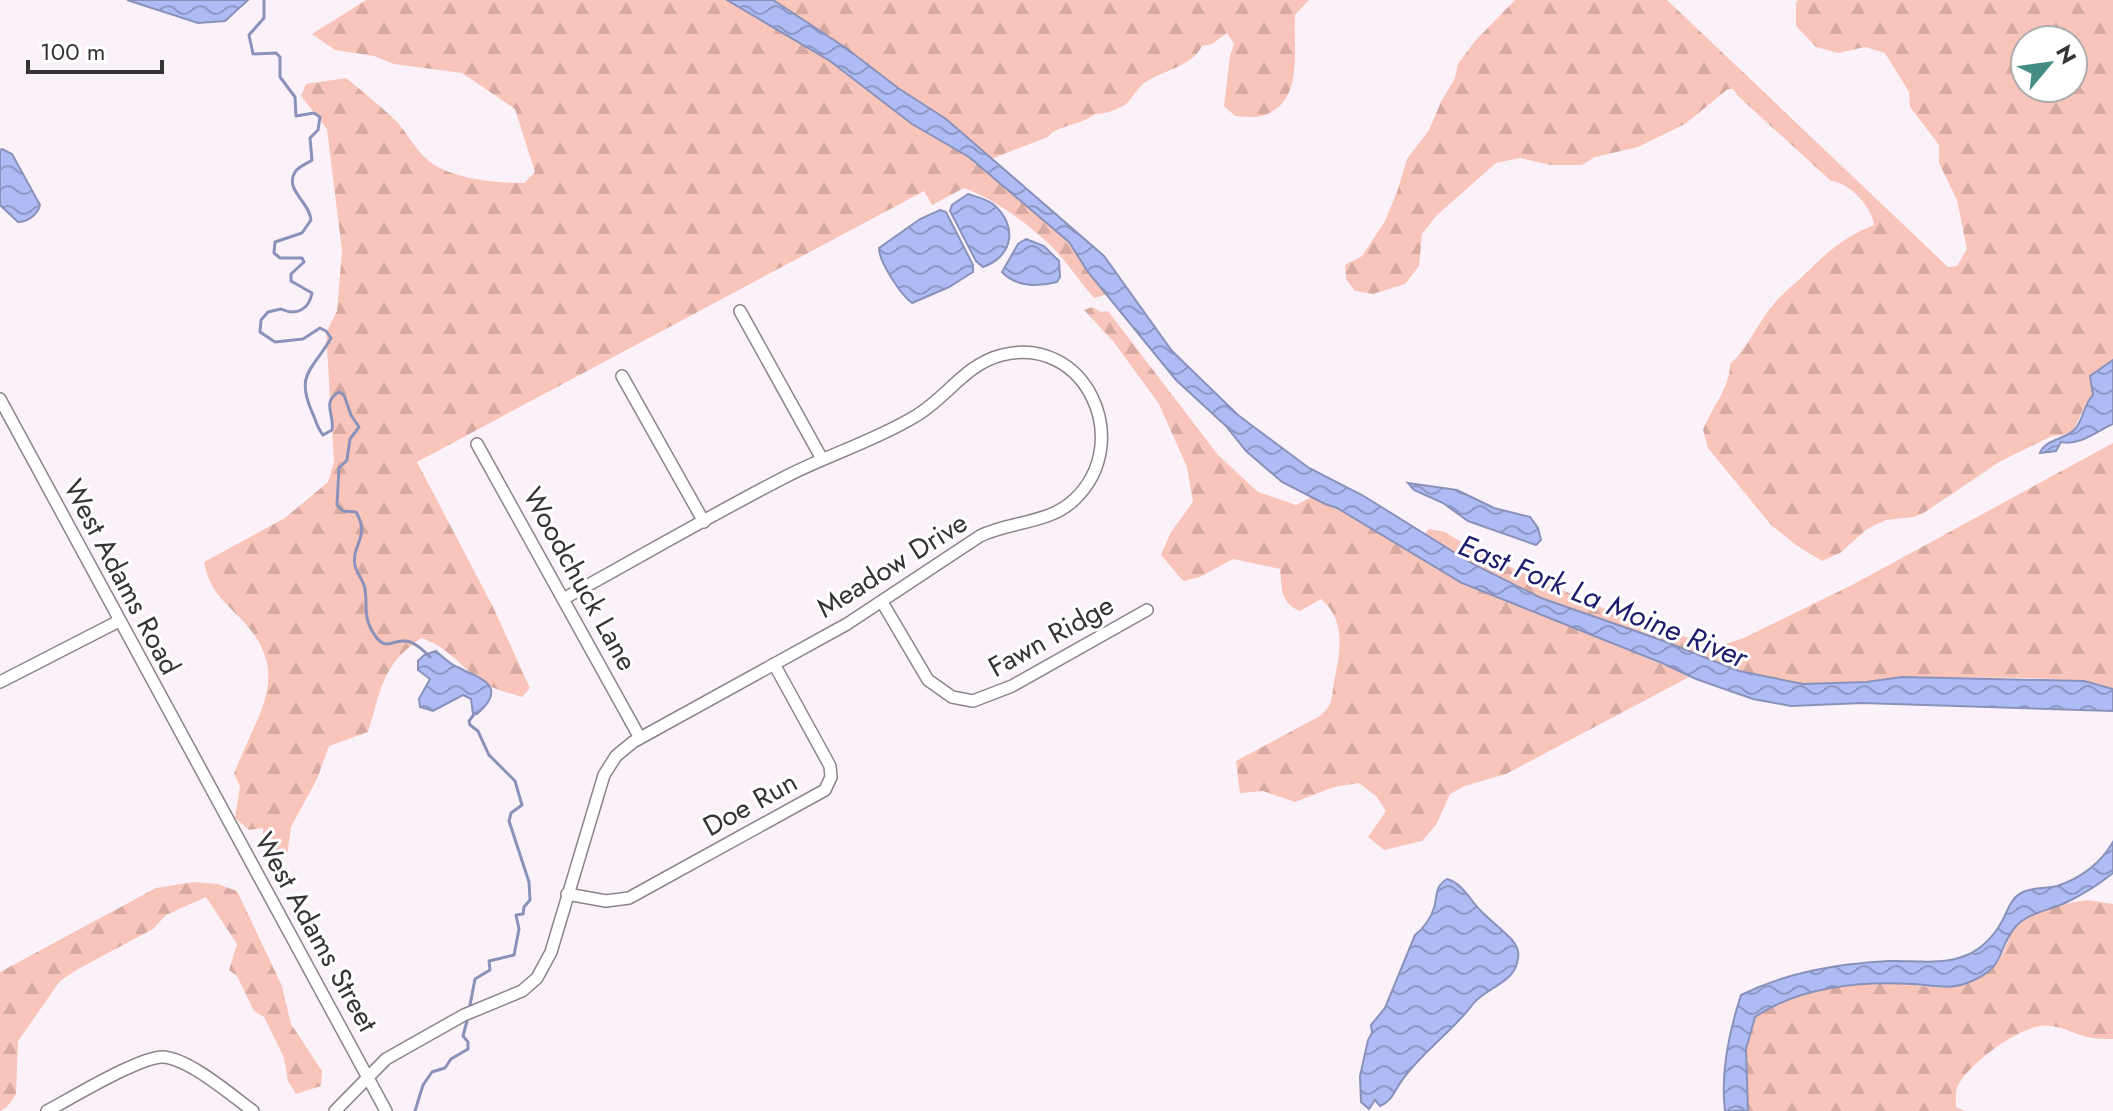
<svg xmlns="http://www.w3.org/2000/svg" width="2113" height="1111" font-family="Jost,sans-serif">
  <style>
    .forest { fill: url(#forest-firs); fill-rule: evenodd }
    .water { fill: url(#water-waves); stroke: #8a92bb; stroke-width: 2 }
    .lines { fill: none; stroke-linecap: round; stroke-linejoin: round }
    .stream { stroke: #8a92bb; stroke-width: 3 }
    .minor-casing { stroke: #8c848a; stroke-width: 14 }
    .minor { stroke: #fff; stroke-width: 11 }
    .labels { text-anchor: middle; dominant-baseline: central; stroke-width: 6; stroke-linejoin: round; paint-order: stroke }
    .street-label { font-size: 28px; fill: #363335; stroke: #fff }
    .water-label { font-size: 30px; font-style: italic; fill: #1e1d6d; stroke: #fff }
  </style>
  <defs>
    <pattern id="forest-firs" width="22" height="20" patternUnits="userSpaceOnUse" patternTransform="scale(2)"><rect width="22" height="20" fill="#f9c5ba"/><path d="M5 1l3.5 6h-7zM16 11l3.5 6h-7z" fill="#d6aaa0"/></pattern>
    <pattern id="water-waves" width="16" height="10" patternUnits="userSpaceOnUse" patternTransform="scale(2)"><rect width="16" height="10" fill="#aebbf4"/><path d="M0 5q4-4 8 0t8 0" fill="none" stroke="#8e99c6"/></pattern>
  </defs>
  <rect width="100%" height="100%" fill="#fbf2f9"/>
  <g class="forest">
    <path d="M366,0H727L830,61L912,124L969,157L1069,242L1088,272L1108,294L1094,298C1079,281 1066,260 1049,244C1025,222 995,199 964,188L932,205L924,191L417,462L493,607L530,688L522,697C508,692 490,689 479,680C459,664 446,646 421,638C381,666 382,688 368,732L329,746L317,779L291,827L287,855L282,858L271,856L263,848V828L249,830L235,818L240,786L234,774C256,714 295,675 241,619C221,598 210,591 204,562L285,518L328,482L334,462L326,333L337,311L342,251L327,129L301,96L306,84L346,78C362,91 378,104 393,118C407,131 414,149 429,161C451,179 496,183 524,183L535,172L515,109L462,73L394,64L374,56L335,50L312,34Z"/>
    <path d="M773,0H1309L1295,15C1293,49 1305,105 1261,116C1253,118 1243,116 1235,116L1224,106L1230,56L1234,44L1227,33L1212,44L1202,46C1191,68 1161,70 1143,84C1136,90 1132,99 1126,104C1117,110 1106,114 1095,114C1078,127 1058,124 1048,137L991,159L946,119L898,88L846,48Z"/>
    <path d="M1515,0H1667L1948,267L1957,266L1967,249L1957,200L1939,163V145L1910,107L1909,92L1885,53L1865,47L1838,53L1816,47L1796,26V3L1798,0H2113V359L2090,376L2093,395L2086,403L2074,430L2063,435L2052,436L1999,462L1925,512L1914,517L1886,520L1867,529L1840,553L1822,561L1796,545L1771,525L1708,448L1703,430C1712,407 1730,388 1730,364C1748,348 1757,324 1773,305C1782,293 1794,285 1804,275C1826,253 1845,236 1874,225C1872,207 1849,182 1831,181L1738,96L1733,89H1728L1685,124L1638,147L1595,157L1582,165H1551L1520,158L1496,163L1436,216L1422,234L1419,266L1405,284L1373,294L1355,291L1346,279L1345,265L1362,256L1385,221L1397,192L1407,159L1429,130L1441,102L1455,78L1458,64L1475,41ZM2025,40H2073V88H2025Z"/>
    <path d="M1092,307L1101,312L1108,311L1218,455L1258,492L1296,505L1313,496L1325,504L1337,508L1462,583L1691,676L1506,774L1465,786L1450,794L1436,825L1422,841L1384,850L1368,837L1386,811L1376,796L1359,783L1334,787L1295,802L1263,791L1240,793L1236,761L1320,716C1334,704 1331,699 1334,682C1340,652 1347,621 1321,599L1300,611C1280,603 1282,588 1280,569L1233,559L1200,577L1183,581L1161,555L1171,532L1193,502L1187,467L1159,404L1113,341L1084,310Z"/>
    <path d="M2113,443V689L2084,681L2033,678L1902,677L1866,682L1803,684L1740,671L1664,641L1541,598L1473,564L1425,534L1429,529L1445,532L1481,554L1612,612L1716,647L1744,638L1852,585Z"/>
    <path d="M194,882L217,884L237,891L282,986L291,1024L322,1071L321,1086L296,1094L288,1081L284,1058L271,1031L264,1017L254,1011L237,976L229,970L237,944L206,897L166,915L153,929L80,968L60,981L18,1041L16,1094L7,1107L0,1111V972L156,888Z"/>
    <path d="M2087,900L2113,904V1039C2105,1039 2096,1039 2088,1037C2072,1034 2058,1023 2040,1026C2015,1030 1966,1065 1957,1088C1955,1095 1956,1100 1956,1107L1965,1111H1748L1746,1049L1754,1017C1798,989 1850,982 1901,984C1916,984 1936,990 1950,986C1972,979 1994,974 2004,951C2008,943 2011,931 2018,924C2034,908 2065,904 2087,900Z"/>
  </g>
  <g class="water">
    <path d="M127,0H248L225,21L198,23Z"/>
    <path d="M727,0H773L846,48L898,88L946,119L1104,256L1172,351L1238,415L1309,468L1362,495L1473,564L1541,598L1664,641L1739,671L1803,684L1866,682L1902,677L2084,681L2113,689V711L1862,703L1791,706L1753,699L1696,679L1662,663L1462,583L1337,508L1325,504L1282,482L1246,451L1226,426L1176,380L1088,272L1069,242L969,157L912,124L830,61Z"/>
    <path d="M2,149L12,154L40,205C38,214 28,222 18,222L0,205V150Z"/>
    <path d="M968,194C977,197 986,199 993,204C1018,225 1014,256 983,267L976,261L950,211L952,205Z"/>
    <path d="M940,210L946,212L973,265V272L949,287L912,303C901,295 879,262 879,248L920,219Z"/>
    <path d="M1026,239L1044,246L1059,261L1060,277L1057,282C1038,287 1016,287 1002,272L1018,244Z"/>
    <path d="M2113,360V424C2097,431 2080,446 2061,442L2056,451L2040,453C2045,439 2065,440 2075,429C2084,419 2083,405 2093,395L2090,376Z"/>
    <path d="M1408,483L1457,490L1494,508L1530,517L1538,528L1541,540L1536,545L1468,521L1443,503L1414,490Z"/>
    <path d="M436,651C443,657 449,663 457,667C479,678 510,685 477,714H473L471,699L463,695L433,711L420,707L419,699L430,679L418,670V661L424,655Z"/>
    <path d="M2113,842V873C2098,885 2084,894 2067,902C2051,910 2030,912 2017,925C1995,949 2009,967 1967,983C1950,990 1931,985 1913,984C1859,981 1801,986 1755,1017L1746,1049L1748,1111H1725C1720,1072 1729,1032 1741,995C1788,972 1836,964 1888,961C1913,960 1942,966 1967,955C1981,949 1994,936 2001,923C2007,913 2010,899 2021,893C2031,887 2045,889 2057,886C2081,878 2100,864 2113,842Z"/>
    <path d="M1447,879C1464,884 1470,901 1482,912C1492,922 1504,931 1513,941C1517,946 1519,953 1518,958C1516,983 1486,987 1473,1004C1453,1031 1422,1052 1403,1079C1394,1090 1394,1100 1380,1106L1375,1100L1369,1109L1361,1102L1360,1076L1368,1040L1372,1033L1371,1025L1385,1008L1415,935C1423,929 1431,918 1434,908C1438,895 1434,887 1447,879Z"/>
  </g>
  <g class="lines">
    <g class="stream">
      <path d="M264,0V18L249,35L253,54L276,53L280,57V77L295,97L296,116L314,113L320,117L318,130L310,138L312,160C307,164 299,166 295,172C284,190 310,202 311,220L302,233L275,242L274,253L280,258H302L304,262L291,274V281L312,293C309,310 296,316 281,309L268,312L261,320L260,332L275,342L303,339L320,328L326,331L331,338C313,370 295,373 312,412C316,420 317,428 323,435L332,430C335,415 321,402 339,392L344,395L351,415L359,427L350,439L347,460L339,468L337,505L343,511L356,512C371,537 351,544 355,566C357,574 364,581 365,589C368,610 362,617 376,637C386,650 391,641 403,641C413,640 423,650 430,657"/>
      <path d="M470,1005L475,979L490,970L489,961L514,955L519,929L516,915L523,914L524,907L530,900L529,882L509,821L511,813L522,805L515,781L489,755L478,731L470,725L469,721L475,713"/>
      <path d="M415,1111L423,1085L432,1072L445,1068L451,1059L468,1049V1042L463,1036L467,1021"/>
    </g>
    <defs>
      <g id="minor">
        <path d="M740,311L822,459"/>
        <path d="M622,376L704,522"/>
        <path d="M0,399L386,1111"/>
        <path d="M477,444L640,738"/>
        <path d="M882,602L928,680L952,697L973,701L1012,686L1147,610"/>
        <path d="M0,682L119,621"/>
        <path d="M567,894L606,901L629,898L825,790L831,777L830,766L774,664"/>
        <path d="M47,1111C70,1099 142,1055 164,1057C191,1060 231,1095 253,1111"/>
        <path d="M335,1111L386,1059L464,1015L522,991L537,978L551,952L604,775L616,756L633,742L847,624L980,536C1010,521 1050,524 1075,499C1135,441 1085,334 1002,355C965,364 946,399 914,417C874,441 828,455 787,476C711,515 638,558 563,599"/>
      </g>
    </defs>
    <use href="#minor" class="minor-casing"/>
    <use href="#minor" class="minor"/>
  </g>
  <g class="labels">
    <g class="street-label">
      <text transform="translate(892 565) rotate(-32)">Meadow Drive</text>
      <text transform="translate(122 577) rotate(62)">West Adams Road</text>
      <text transform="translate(580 579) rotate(61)">Woodchuck Lane</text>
      <text transform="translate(1051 636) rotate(-29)">Fawn Ridge</text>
      <text transform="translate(750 804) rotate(-29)">Doe Run</text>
      <text transform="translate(316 932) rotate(61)">West Adams Street</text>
    </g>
    <g class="water-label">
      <text transform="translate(1603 601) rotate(22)">East Fork La Moine River</text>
    </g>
  </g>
  <g transform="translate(2049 64) rotate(61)"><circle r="38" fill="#ffffff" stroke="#afadae" stroke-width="2"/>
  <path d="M0-6L14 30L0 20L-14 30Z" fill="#458c85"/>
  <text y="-12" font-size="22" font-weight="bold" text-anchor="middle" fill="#363335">N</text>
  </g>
  <path d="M28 60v12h134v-12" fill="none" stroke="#363335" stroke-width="4"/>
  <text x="40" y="60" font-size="24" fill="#363335" stroke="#ffffff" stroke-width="6" paint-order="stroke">100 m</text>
</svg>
